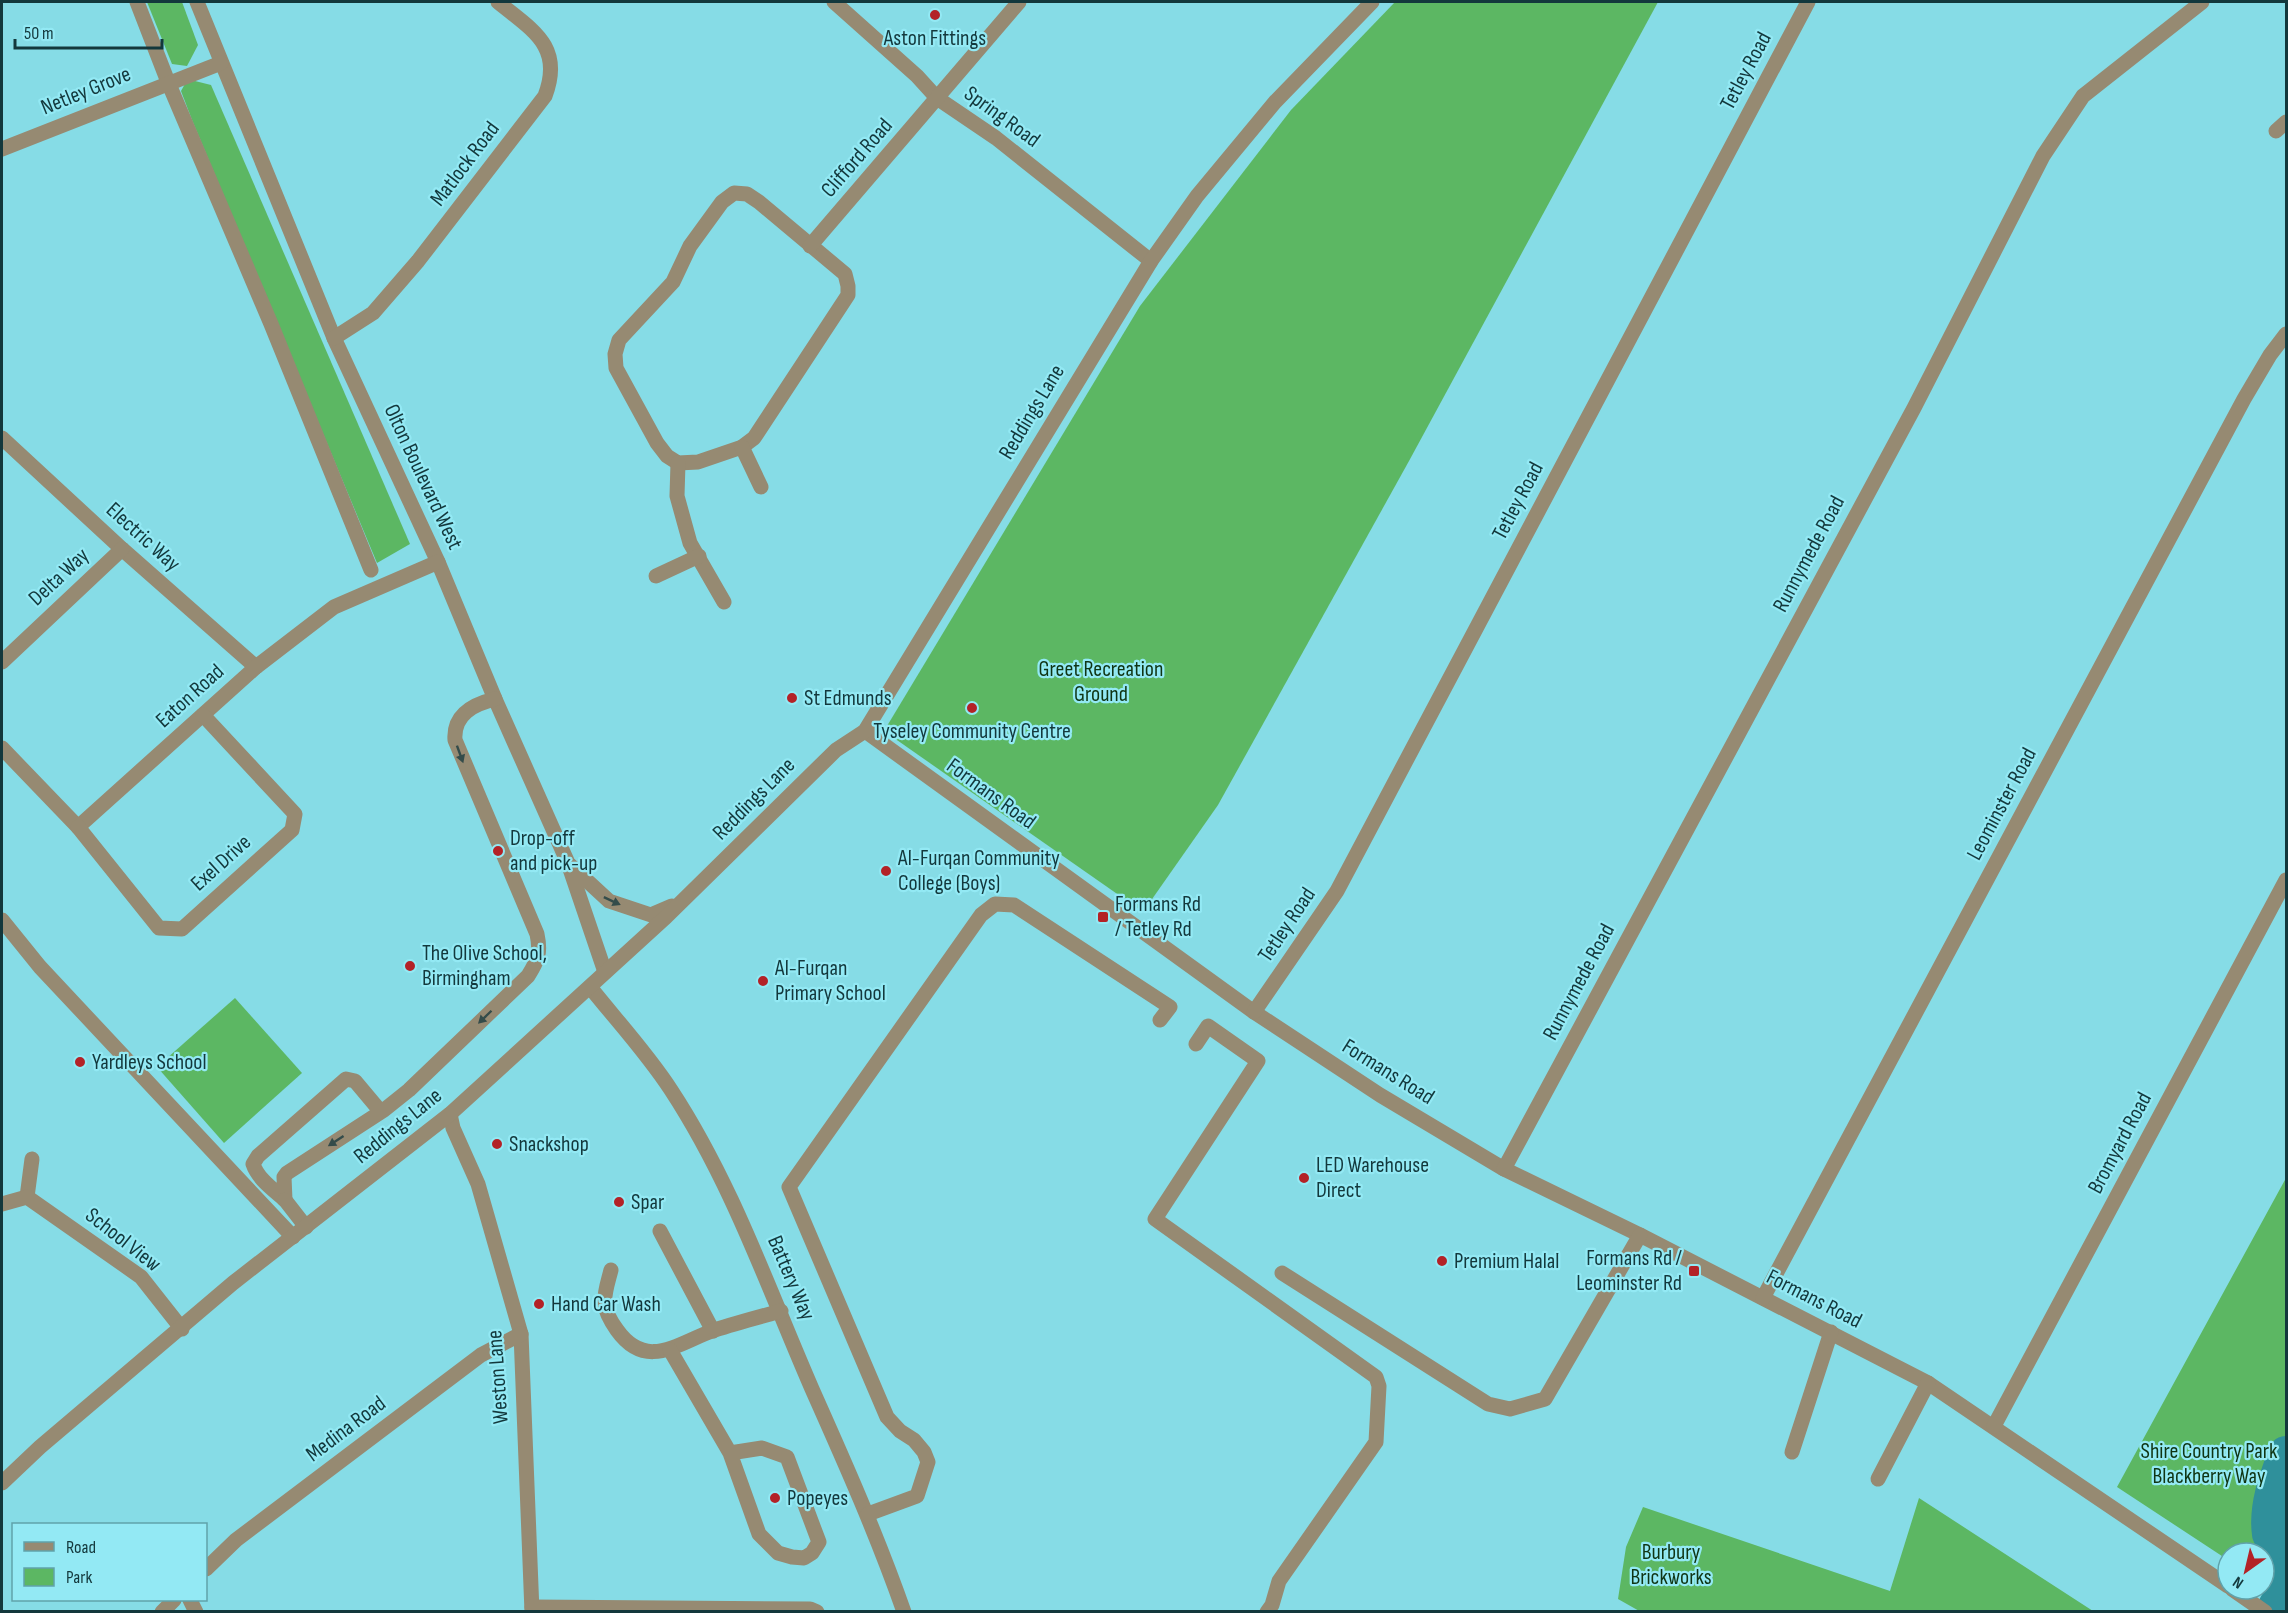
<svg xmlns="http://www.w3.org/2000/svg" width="2288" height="1613" font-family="'Sofia Sans Condensed',sans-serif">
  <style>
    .green { fill: #5cb763 }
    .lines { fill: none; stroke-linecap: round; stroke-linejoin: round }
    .river { stroke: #2f909b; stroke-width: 36 }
    .minor { stroke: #968a72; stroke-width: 15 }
    .oneway { fill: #344c4a }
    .poi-dot { fill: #b32227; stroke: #93e9f4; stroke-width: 2 }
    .labels { text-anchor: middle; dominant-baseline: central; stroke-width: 4.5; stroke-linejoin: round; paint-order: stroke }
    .poi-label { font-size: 22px; fill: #13383c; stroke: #93e9f4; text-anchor: start }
    .street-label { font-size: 22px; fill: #13383c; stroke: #93e9f4 }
    .park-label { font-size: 22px; fill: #0f3413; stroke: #93e9f4 }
  </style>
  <rect width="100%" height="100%" fill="#86dce6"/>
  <g class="green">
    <path d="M147,2H182L198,45L187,66L172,64Z"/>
    <path d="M1395,2H1658L1409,461L1218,805L1143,912L884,731L1140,306L1291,110Z"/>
    <path d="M195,81L211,85L410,544L377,563L192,120L181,91L186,82Z"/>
    <path d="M235,998L302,1073L224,1143L157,1067Z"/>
    <path d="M2286,1178V1454C2277,1478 2266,1507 2270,1533C2272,1541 2282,1550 2286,1557L2284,1592L2271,1589L2264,1584V1553H2228V1560L2117,1487Z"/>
    <path d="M1919,1498L2093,1611L1641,1612L1618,1599L1626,1547L1643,1507L1890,1591Z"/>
  </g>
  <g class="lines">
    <g class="river">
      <path d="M2286,1454C2277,1478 2266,1507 2270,1534C2272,1541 2282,1550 2286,1557"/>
      <path d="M2273,1612L2284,1592L2286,1575"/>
    </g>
    <g class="minor">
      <path d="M137,2L168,82L271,324L371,570"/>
      <path d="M197,2L334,338L438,562L495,699L568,863L605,972"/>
      <path d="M834,2L917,76L937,98L996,138L1151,261"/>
      <path d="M2276,131L2286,122"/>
      <path d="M2,149L221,63"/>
      <path d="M734,193L747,194L759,202L845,274L848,286V295L754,438L742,447L698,462L678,463L667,456L657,443L616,368L615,354L619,340L673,282L690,246L722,202Z"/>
      <path d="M810,246L1019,2"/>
      <path d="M334,338L373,313L418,261L545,96C564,46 532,30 498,2"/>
      <path d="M2,438L122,549L256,667"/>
      <path d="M742,447L761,487"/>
      <path d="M678,463L677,496L690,543L724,602"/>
      <path d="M656,576L699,556"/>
      <path d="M2,662L122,549"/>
      <path d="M865,731L1254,1012L1380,1095L1504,1169L1640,1235L1928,1383L2228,1586"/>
      <path d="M2,748L78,827L256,667L334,607L438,562"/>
      <path d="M78,827L159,928L182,929L292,830L295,814L203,715"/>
      <path d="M570,865L609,901L651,915L672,906"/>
      <path d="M2,920L40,967L293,1237"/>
      <path d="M590,987C617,1021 647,1053 671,1090C732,1183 768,1288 812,1389C845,1463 877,1535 904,1612"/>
      <path d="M1254,1012L1337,891L1808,2"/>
      <path d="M1196,1044L1208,1026L1258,1061L1155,1219L1376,1377L1379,1386L1376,1442L1279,1581L1272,1605L1267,1612"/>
      <path d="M381,1112L355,1081L346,1079L258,1156L253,1164C258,1179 273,1189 285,1200L284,1177L287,1173L384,1110L409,1090L528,976C538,960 541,953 537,934L455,740C453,714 474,704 495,699"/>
      <path d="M450,1114L453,1128L478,1184L521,1334L532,1612"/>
      <path d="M1504,1169L1914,408L2043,156L2083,96L2202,2"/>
      <path d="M27,1197L32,1159"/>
      <path d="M285,1200L306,1227"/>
      <path d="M2,1204L27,1197L141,1277L182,1329"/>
      <path d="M660,1231L713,1331"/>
      <path d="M611,1270C604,1297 599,1305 617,1330C647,1372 679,1342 715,1330C736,1323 759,1317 781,1311"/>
      <path d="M1282,1273L1488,1404L1510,1409L1545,1399L1640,1235"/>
      <path d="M1763,1298L2244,399L2270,355L2286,334"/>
      <path d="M670,1350L730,1453L759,1534L778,1553L792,1557L804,1558L812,1553L819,1542L787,1457L762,1448L730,1453"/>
      <path d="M1994,1426L2286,880"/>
      <path d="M1792,1452L1831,1332"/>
      <path d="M1878,1479L1928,1383"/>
      <path d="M2,1483L40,1447L233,1283L450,1114L666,917L836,750L865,731L1151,261L1197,196L1275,102L1372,2"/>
      <path d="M868,1514L917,1496L928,1462L924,1452L914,1440L900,1431L887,1417L789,1187L981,915L995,904L1014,905L1170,1007L1160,1020"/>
      <path d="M206,1569L236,1540L481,1355L521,1334"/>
      <path d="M2232,1589L2265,1612"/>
      <path d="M190,1600L196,1612"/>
      <path d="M532,1607L810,1609L817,1612"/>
      <path d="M162,1612L174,1600"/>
    </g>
  </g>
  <defs><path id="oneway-solid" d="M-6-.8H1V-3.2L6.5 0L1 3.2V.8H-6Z" transform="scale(1.5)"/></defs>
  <g class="oneway">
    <use href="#oneway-solid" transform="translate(460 754) rotate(70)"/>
    <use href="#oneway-solid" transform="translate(612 901) rotate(25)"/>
    <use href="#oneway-solid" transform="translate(485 1017) rotate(136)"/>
    <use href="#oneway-solid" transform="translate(336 1141) rotate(147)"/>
  </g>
  <g class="poi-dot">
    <circle cx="935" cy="15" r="6"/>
    <circle cx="792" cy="698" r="6"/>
    <circle cx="972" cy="708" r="6"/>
    <circle cx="498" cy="851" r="6"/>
    <circle cx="886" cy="871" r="6"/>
    <rect x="1097" y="911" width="12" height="12" rx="3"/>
    <circle cx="410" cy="966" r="6"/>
    <circle cx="763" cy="981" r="6"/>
    <circle cx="80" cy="1062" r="6"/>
    <circle cx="497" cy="1144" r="6"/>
    <circle cx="1304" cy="1178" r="6"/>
    <circle cx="619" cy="1202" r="6"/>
    <circle cx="1442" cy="1261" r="6"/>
    <rect x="1688" y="1265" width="12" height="12" rx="3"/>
    <circle cx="539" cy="1304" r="6"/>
    <circle cx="775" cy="1498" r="6"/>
  </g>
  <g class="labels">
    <g class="poi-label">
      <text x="935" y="38" text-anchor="middle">Aston Fittings</text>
      <text x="804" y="698">St Edmunds</text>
      <text x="972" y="731" text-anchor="middle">Tyseley Community Centre</text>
      <text x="510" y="838">Drop-off<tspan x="510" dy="25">and pick-up</tspan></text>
      <text x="898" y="858">Al-Furqan Community<tspan x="898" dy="25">College (Boys)</tspan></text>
      <text x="1115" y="904">Formans Rd<tspan x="1115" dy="25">/ Tetley Rd</tspan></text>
      <text x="422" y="953">The Olive School,<tspan x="422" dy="25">Birmingham</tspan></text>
      <text x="775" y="968">Al-Furqan<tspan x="775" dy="25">Primary School</tspan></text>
      <text x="92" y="1062">Yardleys School</text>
      <text x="509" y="1144">Snackshop</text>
      <text x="1316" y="1165">LED Warehouse<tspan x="1316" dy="25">Direct</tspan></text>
      <text x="631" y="1202">Spar</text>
      <text x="1682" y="1258" text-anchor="end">Formans Rd /<tspan x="1682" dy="25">Leominster Rd</tspan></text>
      <text x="1454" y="1261">Premium Halal</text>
      <text x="551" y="1304">Hand Car Wash</text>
      <text x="787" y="1498">Popeyes</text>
    </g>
    <g class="street-label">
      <text transform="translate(1746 71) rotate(-62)">Tetley Road</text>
      <text transform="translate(86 91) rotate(-22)">Netley Grove</text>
      <text transform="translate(1002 117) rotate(36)">Spring Road</text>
      <text transform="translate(857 158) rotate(-49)">Clifford Road</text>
      <text transform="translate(465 164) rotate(-53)">Matlock Road</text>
      <text transform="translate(1032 412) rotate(-59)">Reddings Lane</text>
      <text transform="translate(423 477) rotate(65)">Olton Boulevard West</text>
      <text transform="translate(1518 501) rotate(-62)">Tetley Road</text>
      <text transform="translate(143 537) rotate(42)">Electric Way</text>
      <text transform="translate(1809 554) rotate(-62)">Runnymede Road</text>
      <text transform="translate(59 577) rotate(-43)">Delta Way</text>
      <text transform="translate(190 696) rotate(-42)">Eaton Road</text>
      <text transform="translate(991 794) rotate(36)">Formans Road</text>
      <text transform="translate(754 799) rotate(-45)">Reddings Lane</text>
      <text transform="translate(2002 804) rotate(-62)">Leominster Road</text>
      <text transform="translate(221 863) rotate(-42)">Exel Drive</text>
      <text transform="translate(1287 925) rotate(-56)">Tetley Road</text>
      <text transform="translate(1579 982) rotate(-62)">Runnymede Road</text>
      <text transform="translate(1388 1072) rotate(32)">Formans Road</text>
      <text transform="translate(398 1126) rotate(-39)">Reddings Lane</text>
      <text transform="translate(2120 1143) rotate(-62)">Bromyard Road</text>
      <text transform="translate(123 1240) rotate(38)">School View</text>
      <text transform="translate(791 1278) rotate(67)">Battery Way</text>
      <text transform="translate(1814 1299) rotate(27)">Formans Road</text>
      <text transform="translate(498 1377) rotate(-94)">Weston Lane</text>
      <text transform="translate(346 1429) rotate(-37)">Medina Road</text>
    </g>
    <g class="park-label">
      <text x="1101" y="669">Greet Recreation<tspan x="1101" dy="25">Ground</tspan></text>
      <text x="2209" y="1451">Shire Country Park<tspan x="2209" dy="25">Blackberry Way</tspan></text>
      <text x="1671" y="1552">Burbury<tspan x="1671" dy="25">Brickworks</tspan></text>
    </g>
  </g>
  <rect width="2288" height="1613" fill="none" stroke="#13383c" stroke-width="6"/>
  <rect x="12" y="1523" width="195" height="78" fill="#93e9f4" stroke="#60a2aa" stroke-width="1.5"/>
  <rect x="24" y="1542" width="30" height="9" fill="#968a72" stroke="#60a2aa" stroke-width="1.5"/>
  <text x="66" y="1553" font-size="18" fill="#13383c">Road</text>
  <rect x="24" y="1568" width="30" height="18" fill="#5cb763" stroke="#60a2aa" stroke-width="1.5"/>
  <text x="66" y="1583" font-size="18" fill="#13383c">Park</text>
  <g transform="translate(2246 1571) rotate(214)"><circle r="28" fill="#93e9f4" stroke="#60a2aa" stroke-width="1.5"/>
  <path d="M0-4.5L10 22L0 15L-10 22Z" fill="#b32227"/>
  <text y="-9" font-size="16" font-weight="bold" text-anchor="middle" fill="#13383c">N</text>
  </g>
  <path d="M15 39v9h147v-9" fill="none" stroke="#13383c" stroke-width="3"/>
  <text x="24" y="39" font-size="18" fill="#13383c" stroke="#93e9f4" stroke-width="4.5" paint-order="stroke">50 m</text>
</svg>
